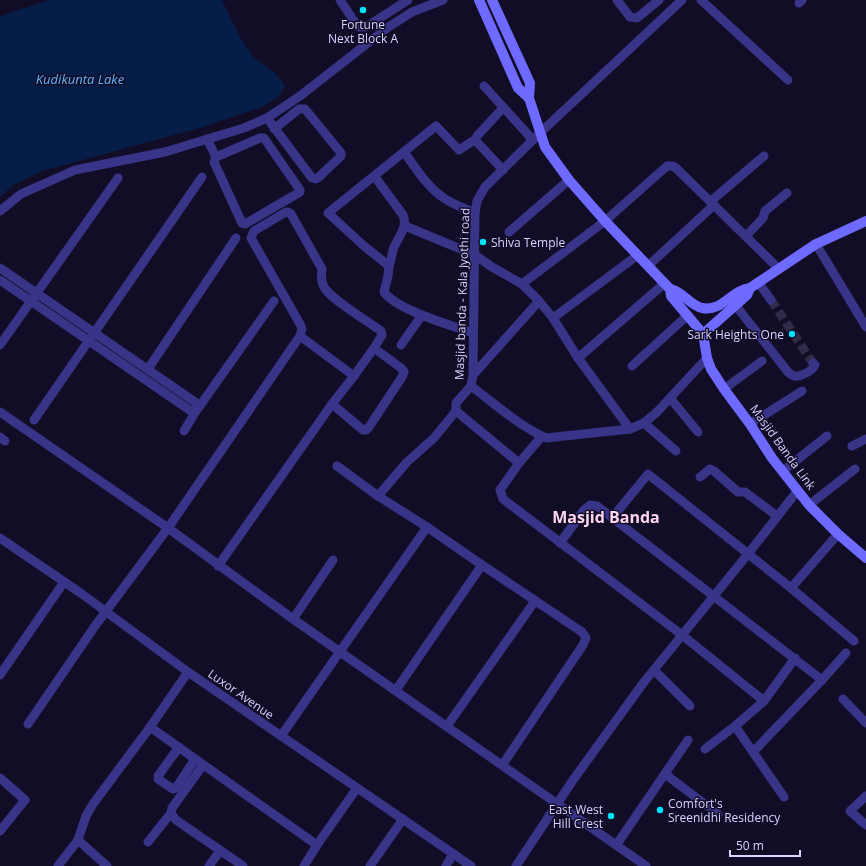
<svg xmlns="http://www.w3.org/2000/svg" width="866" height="866" font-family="'Open Sans',sans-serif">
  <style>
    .water { fill: #061d47 }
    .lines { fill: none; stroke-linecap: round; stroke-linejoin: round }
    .street-tunnel { stroke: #302b47; stroke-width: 9; stroke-dasharray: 9 4.5; stroke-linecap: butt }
    .street { stroke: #383589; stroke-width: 9 }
    .secondary { stroke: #6e6aff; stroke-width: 10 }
    .poi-dot { fill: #00e3fe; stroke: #120d27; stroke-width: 1.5 }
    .labels { text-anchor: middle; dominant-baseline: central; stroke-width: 3; stroke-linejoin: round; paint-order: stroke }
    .poi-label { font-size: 12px; fill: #d8d3ff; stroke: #120d27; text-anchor: start }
    .street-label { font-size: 12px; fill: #d8d3ff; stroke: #120d27 }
    .water-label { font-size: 13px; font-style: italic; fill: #61b5ff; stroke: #120d27 }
    .district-label { font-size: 16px; font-weight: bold; fill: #ffd5ef; stroke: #120d27 }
  </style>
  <rect width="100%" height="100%" fill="#120d27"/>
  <path class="water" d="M49,0H222L240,37L253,57L275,73L285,86L278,98L262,107L203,127L42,171L13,185L0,197V16Z"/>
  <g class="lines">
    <path class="street-tunnel" d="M771,300L813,363"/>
    <g class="street">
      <path d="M340,0L358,27H366L408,0"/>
      <path d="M617,0L630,17L637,18L659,0"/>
      <path d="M701,0L788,80"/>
      <path d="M799,3L802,0"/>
      <path d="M484,86L533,140"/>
      <path d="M267,118L312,178L316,179L319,177L341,156V153L305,109H299L274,129"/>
      <path d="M207,139L216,157L214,162L242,223L245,224L300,192V190L264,138H260L216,157"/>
      <path d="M404,152C415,167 426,185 441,196C451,204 464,208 475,213"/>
      <path d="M503,170L477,142L476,139L477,136L503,108"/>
      <path d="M375,177L403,215C408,227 399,236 394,247C392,253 391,260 389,266L364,246L328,213L436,126L459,150L476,139"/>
      <path d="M711,201L764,156"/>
      <path d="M0,211L21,194L75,170L165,152L244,128L267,118L300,96L387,28L412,12L443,0"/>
      <path d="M405,226L475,255L492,267L522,284L539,301L553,318L578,358L630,429"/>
      <path d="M509,232L569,180"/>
      <path d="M746,236L763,218L765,211L787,193"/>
      <path d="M816,244L866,327"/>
      <path d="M389,266L388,276L384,292C397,310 450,325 473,333"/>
      <path d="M648,266L714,205"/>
      <path d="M0,268L195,402L199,407L196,411H191L0,280"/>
      <path d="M758,282L771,300"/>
      <path d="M522,284L605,221L667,166H673L676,168L779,269"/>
      <path d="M736,306L788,372C790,374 792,375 794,376C801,377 812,371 815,365L813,363"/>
      <path d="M553,318L638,255"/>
      <path d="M0,345L118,178"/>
      <path d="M401,345L422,315"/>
      <path d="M578,358L665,283"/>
      <path d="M632,366L688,315"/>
      <path d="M148,369L236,238"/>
      <path d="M473,375L539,301"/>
      <path d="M354,376L374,348"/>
      <path d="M471,386C495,404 518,425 546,438L630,429L644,423L657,412L707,358"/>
      <path d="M724,389L762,361"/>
      <path d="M670,398L698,432"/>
      <path d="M199,407L274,301"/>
      <path d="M456,411L519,463L500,490L503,499L682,635L764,701"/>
      <path d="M0,412L168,528L293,619L646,866"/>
      <path d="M34,420L202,177"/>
      <path d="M644,423L676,451"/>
      <path d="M750,424L802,391"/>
      <path d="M184,431L196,411"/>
      <path d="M0,437L5,441"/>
      <path d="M852,446L866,439"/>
      <path d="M519,463L542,436"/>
      <path d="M337,466L378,496L427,527L482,565L582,632L586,638L583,645L503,764"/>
      <path d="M783,471L827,436"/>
      <path d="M700,477L710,469L714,471L738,492H745L777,516"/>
      <path d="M378,496L407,462L434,438L456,411V403L471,386L473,375L475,213L477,201L485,187L541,132L682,0"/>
      <path d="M809,505L855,469"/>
      <path d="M612,518L648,474L791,588L854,641"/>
      <path d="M0,538L82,594L188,672L471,866"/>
      <path d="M560,543L584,510L590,505L597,506L822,680"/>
      <path d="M218,566L332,404L354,376L300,336"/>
      <path d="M791,588L838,534"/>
      <path d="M293,619L333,560"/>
      <path d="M654,670L690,706"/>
      <path d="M0,675L64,582"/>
      <path d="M396,690L482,565"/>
      <path d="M843,699L866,723"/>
      <path d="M28,724L95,626L168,528L300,336L302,329L300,324L251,238L254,231L286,212H288L291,214L322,269C321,275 321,281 324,287C331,300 368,321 381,331L382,335L374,348L401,368L404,372L402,377L369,427L366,430H363L332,404"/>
      <path d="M447,726L535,601"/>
      <path d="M735,726L784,797"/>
      <path d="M150,727L317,845L304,866"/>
      <path d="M281,736L427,527"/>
      <path d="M179,747L158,776V779L173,789L176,788L195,759"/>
      <path d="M705,749L735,726L764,701L795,658"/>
      <path d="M753,752L822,680L846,653"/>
      <path d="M203,765L172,808L171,813L176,820L243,866"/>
      <path d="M665,774L718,814"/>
      <path d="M0,778L25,800L0,831"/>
      <path d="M866,796L850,811L866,825"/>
      <path d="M78,840L107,866"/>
      <path d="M148,842L171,813"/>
      <path d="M617,844L688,740"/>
      <path d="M317,845L357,788"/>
      <path d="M58,866L78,840L86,816L93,804L148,730L188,672"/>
      <path d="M209,866L220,851"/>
      <path d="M370,866L403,819"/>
      <path d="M446,866L453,854"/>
      <path d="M516,866L573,780L644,682L748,554L798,490"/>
    </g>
    <g class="secondary">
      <path d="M479,0L518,88L529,98"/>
      <path d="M492,0L530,83L529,98L545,147L569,180L605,221L670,289L671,296L703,334L707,358L711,369L724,389L750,424L772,458L809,505L838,534L866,558"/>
      <path d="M670,289C683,291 689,305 702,308C723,312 731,290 750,288L816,244L866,221"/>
      <path d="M703,334L747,295L750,288"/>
    </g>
  </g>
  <g class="poi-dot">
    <circle cx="363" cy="10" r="4"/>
    <circle cx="483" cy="242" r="4"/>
    <circle cx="792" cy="334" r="4"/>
    <circle cx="660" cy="810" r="4"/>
    <circle cx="611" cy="816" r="4"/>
  </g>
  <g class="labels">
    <g class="poi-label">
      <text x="363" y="24" text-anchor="middle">Fortune<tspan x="363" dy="14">Next Block A</tspan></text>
      <text x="491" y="242">Shiva Temple</text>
      <text x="784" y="334" text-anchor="end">Sark Heights One</text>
      <text x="668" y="803">Comfort's<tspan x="668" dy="14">Sreenidhi Residency</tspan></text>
      <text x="603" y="809" text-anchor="end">East West<tspan x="603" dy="14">Hill Crest</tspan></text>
    </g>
    <g class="street-label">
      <text transform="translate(462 294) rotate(-88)">Masjid banda - Kala Jyothi road</text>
      <text transform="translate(783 447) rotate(54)">Masjid Banda Link</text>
      <text transform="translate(241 694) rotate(35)">Luxor Avenue</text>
    </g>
    <g class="water-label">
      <text x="80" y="79">Kudikunta Lake</text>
    </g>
    <g class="district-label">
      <text x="606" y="517">Masjid Banda</text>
    </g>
  </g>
  <path d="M730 850v6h70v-6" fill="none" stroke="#d8d3ff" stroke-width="2"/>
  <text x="736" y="850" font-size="12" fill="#d8d3ff" stroke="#120d27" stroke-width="3" paint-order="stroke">50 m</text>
</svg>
